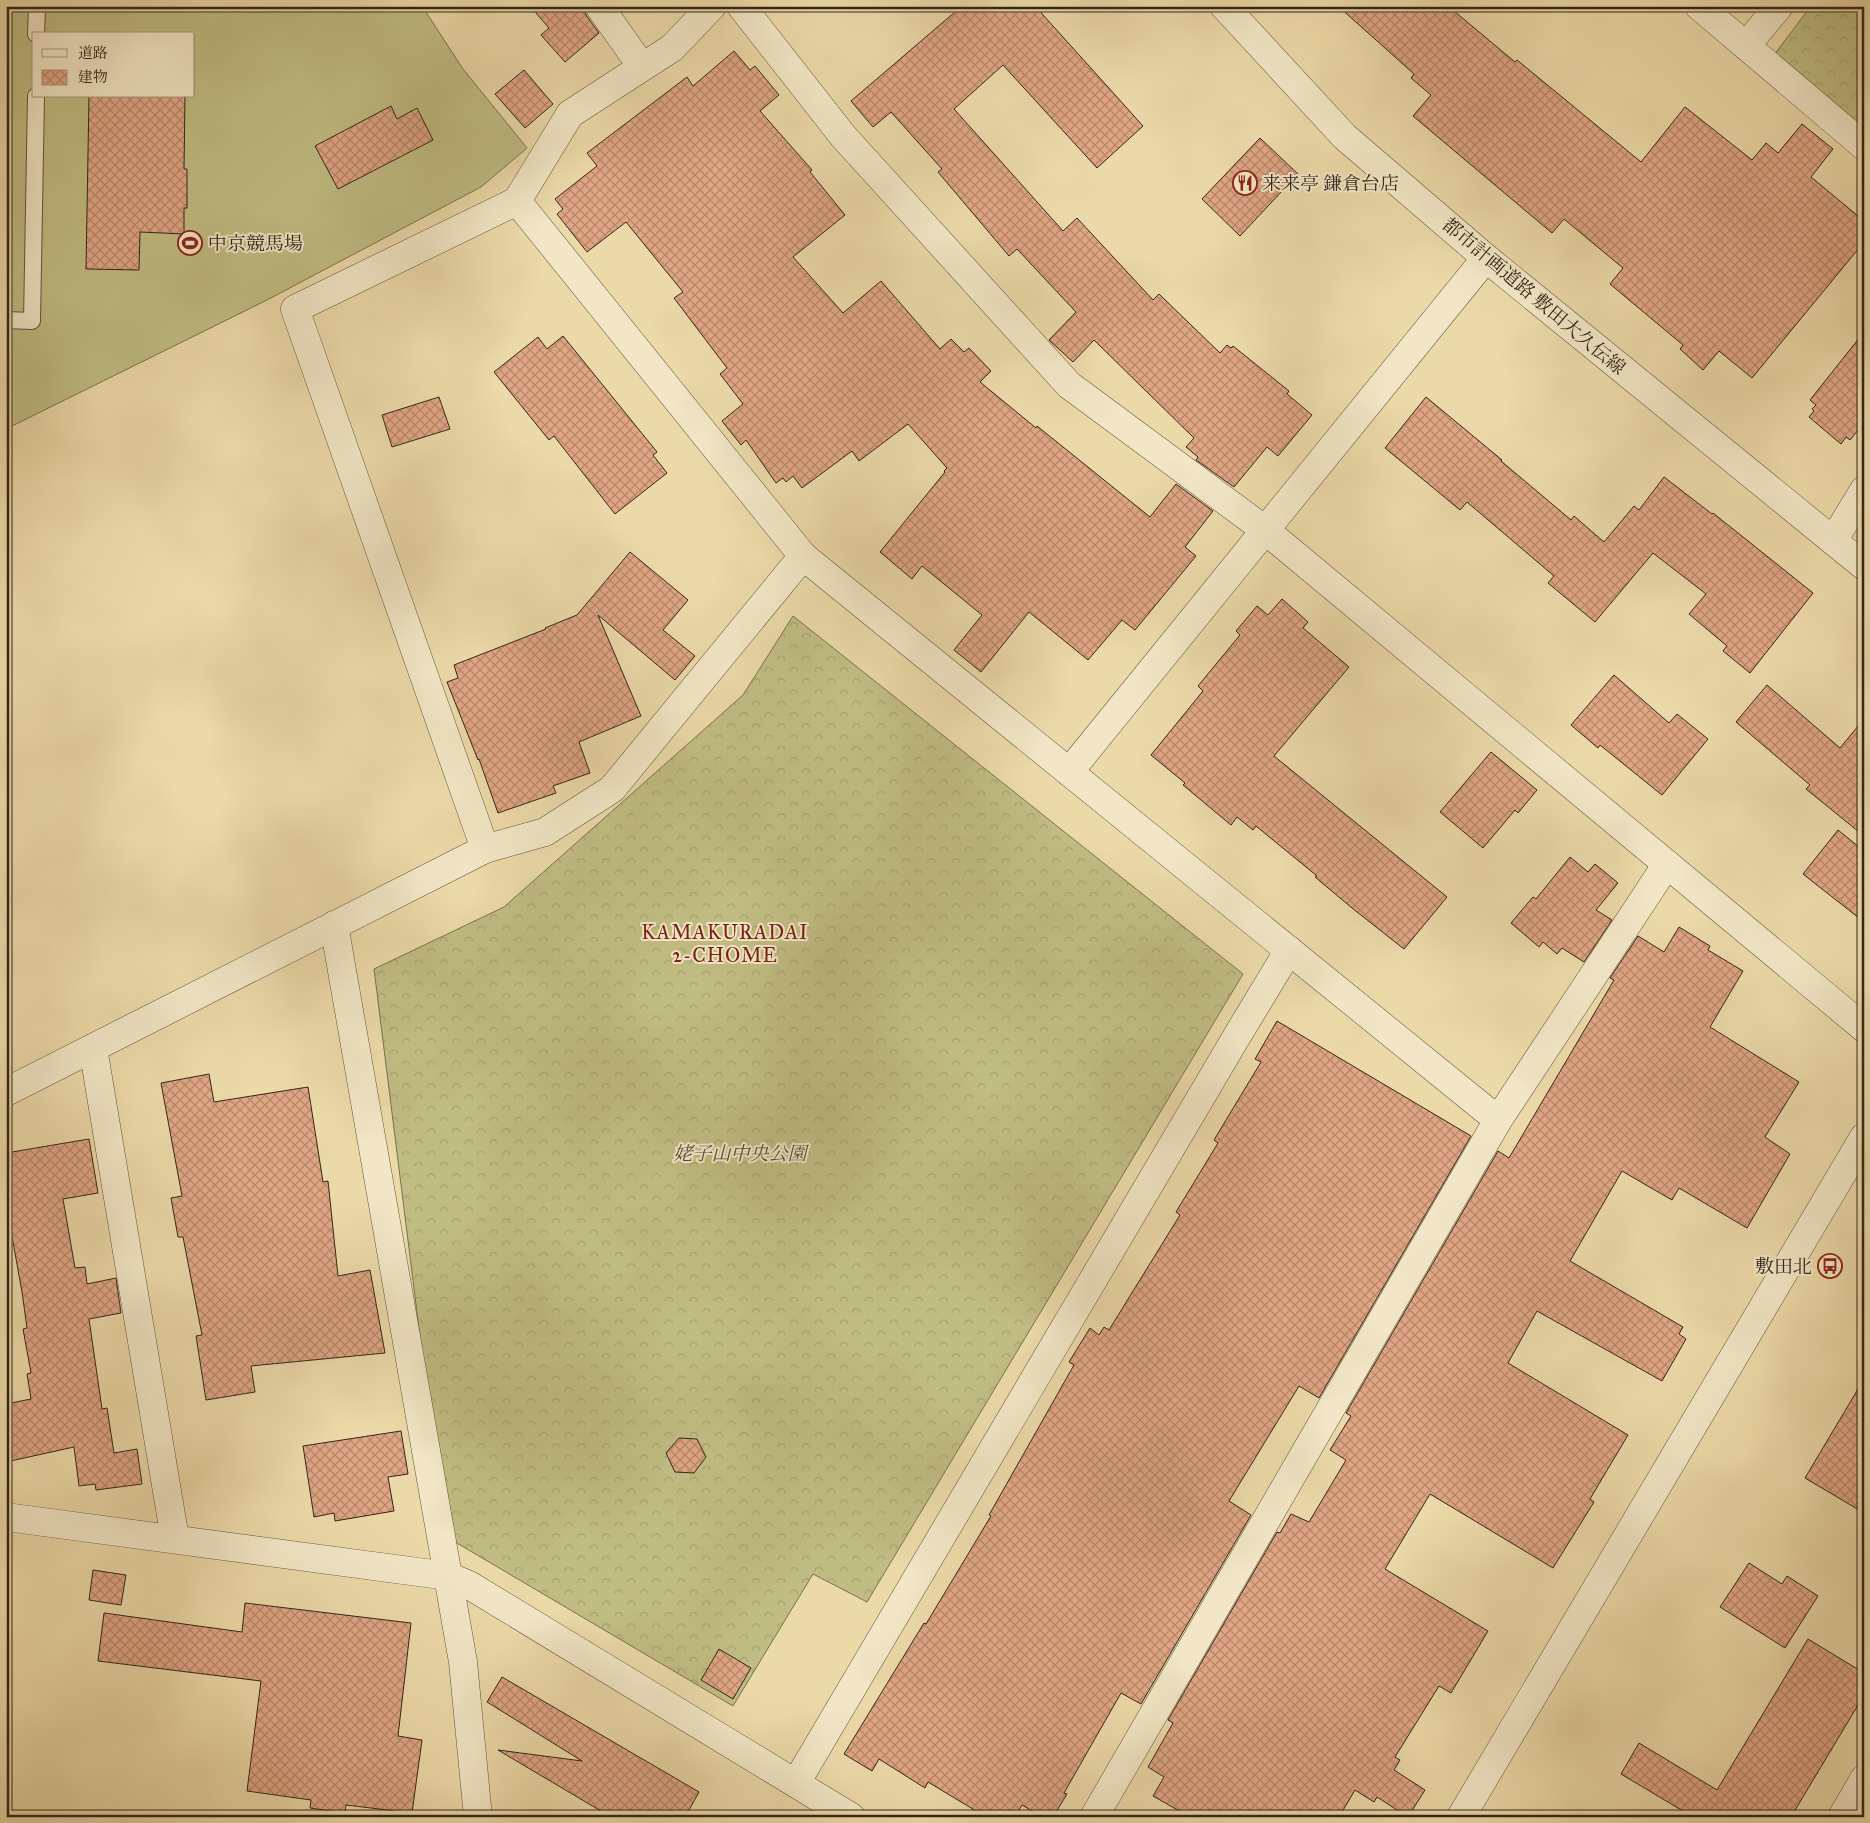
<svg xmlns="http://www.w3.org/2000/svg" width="1870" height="1823" font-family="'IM FELL Great Primer','Noto Serif JP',serif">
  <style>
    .forest { fill: url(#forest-crowns); stroke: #79714f }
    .garden { fill: #c0bc82; stroke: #79714f; fill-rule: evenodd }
    .building { fill: url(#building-cross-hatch); stroke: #32261c }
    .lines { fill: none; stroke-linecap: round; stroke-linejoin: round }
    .service-casing { stroke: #60533f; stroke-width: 18 }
    .minor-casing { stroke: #60533f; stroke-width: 29 }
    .tertiary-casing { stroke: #60533f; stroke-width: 29 }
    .service { stroke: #f2e6c6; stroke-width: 16 }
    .minor { stroke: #f2e6c6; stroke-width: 28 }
    .tertiary { stroke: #f2e6c6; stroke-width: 28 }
    .labels { text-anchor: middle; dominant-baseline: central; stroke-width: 4; stroke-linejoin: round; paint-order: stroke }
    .poi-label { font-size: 19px; fill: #32261c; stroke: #f2e6c6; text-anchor: start }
    .street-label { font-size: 19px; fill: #32261c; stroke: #f2e6c6 }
    .park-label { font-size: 19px; font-style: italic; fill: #564c36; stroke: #f2e6c6 }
    .neighbourhood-label { font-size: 20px; letter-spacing: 1px; fill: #7a1f14; stroke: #f2e6c6 }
  </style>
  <defs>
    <pattern id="forest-crowns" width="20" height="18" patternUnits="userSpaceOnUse" patternTransform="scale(1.25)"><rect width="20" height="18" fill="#c0bc82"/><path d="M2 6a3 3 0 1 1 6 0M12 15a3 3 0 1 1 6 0" fill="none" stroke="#a5a170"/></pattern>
    <pattern id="building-cross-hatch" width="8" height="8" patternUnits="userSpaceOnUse" patternTransform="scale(1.25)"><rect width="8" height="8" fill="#e0a583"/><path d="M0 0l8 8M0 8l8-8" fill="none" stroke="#b6866a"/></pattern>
  </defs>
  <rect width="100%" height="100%" fill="#ebd9a7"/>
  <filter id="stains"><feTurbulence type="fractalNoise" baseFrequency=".004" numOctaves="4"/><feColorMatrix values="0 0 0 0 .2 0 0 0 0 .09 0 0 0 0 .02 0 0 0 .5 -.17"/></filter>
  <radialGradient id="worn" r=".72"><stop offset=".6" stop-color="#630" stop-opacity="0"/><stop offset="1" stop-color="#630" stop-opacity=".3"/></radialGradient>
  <g class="forest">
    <path d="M1811,6H1864V129L1774,55Z"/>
    <path d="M793,616L1243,974L867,1602L813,1574L733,1706L445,1536L374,969L504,907L743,695Z"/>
  </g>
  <path class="garden" d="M6,6H422L463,69L527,148L481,187L267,300L6,429ZM34,34H194V96H34Z"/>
  <g class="building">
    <path d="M530,6H584L586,15L599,33L565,62L541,35L549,28Z"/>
    <path d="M962,6H1035L1143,126L1097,168L1003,65L954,109L1063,231L1077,218L1153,300L1159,294L1220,353L1227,345L1231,348L1233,346L1289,391L1287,394L1312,415L1278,456L1267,447L1234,487L1196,460L1198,457L1186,447L1194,438L1094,340L1073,362L1049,340L1076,312L1017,249L1009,256L938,172L942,169L891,112L873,127L851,101Z"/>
    <path d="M1338,6H1448L1515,62L1517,60L1641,162L1685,107L1752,160L1766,143L1778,153L1802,124L1833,149L1811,177L1864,221V242L1752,378L1719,351L1703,370L1680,349L1683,345L1610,284L1623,268L1564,219L1552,233L1413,116L1431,95L1411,78L1414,74Z"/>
    <path d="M734,51L750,70L755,66L779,95L760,111L812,170L810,172L845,215L793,257L843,313L881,281L940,349L951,339L964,352L969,348L991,371L980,382L1036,428L1037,426L1150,517L1176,484L1213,511L1185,547L1196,556L1135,630L1122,620L1088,660L1029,612L981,672L954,650L982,615L922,566L912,579L880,552L945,472L944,471L947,468L908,424L859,461L852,451L802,488L793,476L786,482L783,478L776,483L746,440L741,445L722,421L743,404L720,374L727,368L674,298L683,292L626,222L587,252L557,214L563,209L555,199L597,166L587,153L687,77L693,86Z"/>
    <path d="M524,70L553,104L525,128L495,94Z"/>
    <path d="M89,96H185L184,169H187V208H184V234L140,232L139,270L86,269Z"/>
    <path d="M391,106L397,119L417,108L433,140L338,189L315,146Z"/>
    <path d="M1260,138L1298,174L1240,236L1202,199Z"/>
    <path d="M1864,332V423L1850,440L1846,437L1841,444L1809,417L1814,411L1812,409L1816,405L1810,400Z"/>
    <path d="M563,336L657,452L653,455L667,473L615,514L554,436L549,440L494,372L538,337L547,349Z"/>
    <path d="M439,397L450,429L392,447L382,415Z"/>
    <path d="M1426,397L1502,460L1501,461L1571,520L1574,516L1604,542L1634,506L1639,510L1664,477L1712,514L1713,513L1813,593L1750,673L1723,651L1727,646L1689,614L1706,594L1653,553L1595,622L1548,583L1554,576L1467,502L1460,510L1385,448Z"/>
    <path d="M630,552L688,600L663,630L695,656L675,680L598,615L641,716L579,742L590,773L553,786L556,793L498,813L479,759L478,760L447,682L458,678L454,665L546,629L545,628L577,615Z"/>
    <path d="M1282,599L1308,622L1303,628L1349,667L1274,756L1447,897L1404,949L1352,908L1315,877L1317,876L1256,826L1253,830L1237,817L1231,825L1183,785L1185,783L1151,755L1203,691L1198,686L1240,635L1236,631L1257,606L1268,615Z"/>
    <path d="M1614,675L1669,723L1677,714L1708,739L1662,795L1600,745L1598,748L1571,725Z"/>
    <path d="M1767,685L1840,748L1864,719V836L1806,789L1810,785L1736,722Z"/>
    <path d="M1491,752L1537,790L1518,813L1515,810L1483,848L1440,812Z"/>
    <path d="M1838,830L1864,851V922L1803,874Z"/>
    <path d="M1570,857L1588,872L1595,864L1618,883L1596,910L1612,920L1584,962L1562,948L1557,954L1543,942L1539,947L1511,923L1533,897L1536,899Z"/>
    <path d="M1679,927L1710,946L1708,950L1743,971L1710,1027L1799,1082L1765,1137L1790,1154L1747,1228L1679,1188L1672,1200L1622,1171L1570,1261L1683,1327L1679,1334L1686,1339L1662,1381L1537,1311L1508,1363L1628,1435L1590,1499L1594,1502L1553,1568L1430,1494L1385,1569L1488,1631L1451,1693L1439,1686L1395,1757L1400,1760L1394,1770L1425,1790L1408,1817L1377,1797L1374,1802L1355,1790L1339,1817H1190L1153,1796L1164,1777L1148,1767L1173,1723L1168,1720L1277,1532L1280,1533L1291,1514L1309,1522L1346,1460L1330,1450L1351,1416L1346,1413L1498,1151L1509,1158L1614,980L1610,978L1638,936L1664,952Z"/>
    <path d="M1277,1021L1471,1136L1319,1398L1299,1386L1229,1501L1251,1515L1141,1704L1121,1693L1064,1793L1067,1794L1053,1817H1042L1022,1805L1015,1817H986L928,1782L925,1788L879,1759L872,1771L844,1754L924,1623L926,1624L991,1516L989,1515L1074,1365L1069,1362L1090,1328L1099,1335L1104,1327L1109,1330L1180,1215L1176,1212L1218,1143L1214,1140L1261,1062L1255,1059Z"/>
    <path d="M209,1074L214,1102L308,1087L323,1182L328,1181L338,1276L370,1270L385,1353L251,1366L255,1392L206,1400L196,1336L202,1335L183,1237H178L171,1198L182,1196L161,1083Z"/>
    <path d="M89,1139L98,1193L63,1199L75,1268L85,1267L87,1284L116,1278L121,1313L89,1319L102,1409L107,1408L114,1453L137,1449L142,1484L96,1490L95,1484L79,1486L74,1447L6,1462V1404L31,1399L27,1374L31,1373L23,1329L27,1328L22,1292L6,1203V1153Z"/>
    <path d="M1864,1379V1513L1805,1478Z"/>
    <path d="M401,1431L408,1474L388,1477L394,1511L335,1521L334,1513L314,1517L303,1446Z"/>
    <path d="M679,1438L697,1439L706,1457L694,1473L675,1472L666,1453Z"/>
    <path d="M1749,1563L1782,1584L1787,1576L1818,1596L1785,1648L1720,1607Z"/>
    <path d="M93,1570L126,1575L121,1605L89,1600Z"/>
    <path d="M245,1603L411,1623L398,1736L422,1740L412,1813L346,1805L345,1813L310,1808L311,1800L247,1791L261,1681L98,1661L104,1613L242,1632Z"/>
    <path d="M1808,1639L1864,1673V1695L1791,1817H1693L1621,1774L1639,1743L1717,1790Z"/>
    <path d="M719,1649L751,1668L733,1699L701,1680Z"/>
    <path d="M502,1677L699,1792L685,1817H611L498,1750L582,1761L487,1702Z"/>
  </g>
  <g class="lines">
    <defs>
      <g id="service">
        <path d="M36,34L37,6"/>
        <path d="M6,320L32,321L36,96"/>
      </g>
      <g id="minor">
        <path d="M599,6L642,67"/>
        <path d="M741,6L843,136L1069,385L1265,530L1864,1028"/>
        <path d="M1699,6L1864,146"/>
        <path d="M1746,46L1779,6"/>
        <path d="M517,201L803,556L1498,1120"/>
        <path d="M1833,541L1864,490"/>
        <path d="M1069,772L1486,258"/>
        <path d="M485,849L295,309L517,201L570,114L672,48L712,6"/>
        <path d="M334,925L463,1662L478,1817"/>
        <path d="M93,1048L175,1539"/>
        <path d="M6,1092L485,849L545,832L612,789L803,556"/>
        <path d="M796,1783L1237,1036L1289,950"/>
        <path d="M1094,1817L1498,1120L1667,864"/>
        <path d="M1842,1817L1864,1779"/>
      </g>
      <g id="tertiary">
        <path d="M1224,6L1345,137L1486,258L1864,566"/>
        <path d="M6,1517L448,1576L469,1585L851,1817"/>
        <path d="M1461,1817L1864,1137"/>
      </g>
    </defs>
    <use href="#service" class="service-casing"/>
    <use href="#minor" class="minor-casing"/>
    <use href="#tertiary" class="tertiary-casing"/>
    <use href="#service" class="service"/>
    <use href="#minor" class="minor"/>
    <use href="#tertiary" class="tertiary"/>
  </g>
  <defs>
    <symbol id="restaurant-ring" viewBox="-11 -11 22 22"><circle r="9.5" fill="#f2e6c6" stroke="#8f2418" stroke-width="1.5"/><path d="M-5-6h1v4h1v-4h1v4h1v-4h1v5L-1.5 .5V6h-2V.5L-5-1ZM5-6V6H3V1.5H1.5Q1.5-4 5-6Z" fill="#8f2418"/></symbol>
    <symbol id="stadium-ring" viewBox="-11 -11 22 22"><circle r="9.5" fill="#f2e6c6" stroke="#8f2418" stroke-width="1.5"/><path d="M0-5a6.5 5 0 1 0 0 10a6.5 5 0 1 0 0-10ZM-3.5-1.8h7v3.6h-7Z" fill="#8f2418"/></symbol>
    <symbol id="bus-ring" viewBox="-11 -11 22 22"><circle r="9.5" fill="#f2e6c6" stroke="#8f2418" stroke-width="1.5"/><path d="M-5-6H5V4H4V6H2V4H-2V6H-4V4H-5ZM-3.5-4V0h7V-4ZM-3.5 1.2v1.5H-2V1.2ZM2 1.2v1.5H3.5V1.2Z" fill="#8f2418"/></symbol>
  </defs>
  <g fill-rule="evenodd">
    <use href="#restaurant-ring" x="1231" y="169" width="28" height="28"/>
    <use href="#stadium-ring" x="176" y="229" width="28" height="28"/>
    <use href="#bus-ring" x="1816" y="1252" width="28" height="28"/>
  </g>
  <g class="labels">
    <g class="poi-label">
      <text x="1262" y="183">来来亭 鎌倉台店</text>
      <text x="208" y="243">中京競馬場</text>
      <text x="1812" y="1266" text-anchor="end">敷田北</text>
    </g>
    <g class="street-label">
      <text transform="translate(1534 296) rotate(40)">都市計画道路 敷田大久伝線</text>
    </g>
    <g class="park-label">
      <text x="740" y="1153">姥子山中央公園</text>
    </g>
    <g class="neighbourhood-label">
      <text x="725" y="932">KAMAKURADAI<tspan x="725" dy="23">2-CHOME</tspan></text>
    </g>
  </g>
  <rect width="1870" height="1823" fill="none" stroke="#ebd9a7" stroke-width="25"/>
  <rect x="8" y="8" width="1855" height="1808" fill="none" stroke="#32261c" stroke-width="2.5"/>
  <rect x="12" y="12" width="1845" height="1798" fill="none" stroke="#32261c"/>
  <rect x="32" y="32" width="162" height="65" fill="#f2e6c6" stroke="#a59982"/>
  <rect x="42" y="49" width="25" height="8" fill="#f2e6c6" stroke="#a59982"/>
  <text x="78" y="58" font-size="15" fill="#32261c">道路</text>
  <rect x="42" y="70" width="25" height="15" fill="url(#building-cross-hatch)" stroke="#a59982"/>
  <text x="78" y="82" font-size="15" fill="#32261c">建物</text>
  <rect width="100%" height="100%" filter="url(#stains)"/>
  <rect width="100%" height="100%" fill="url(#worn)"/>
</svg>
